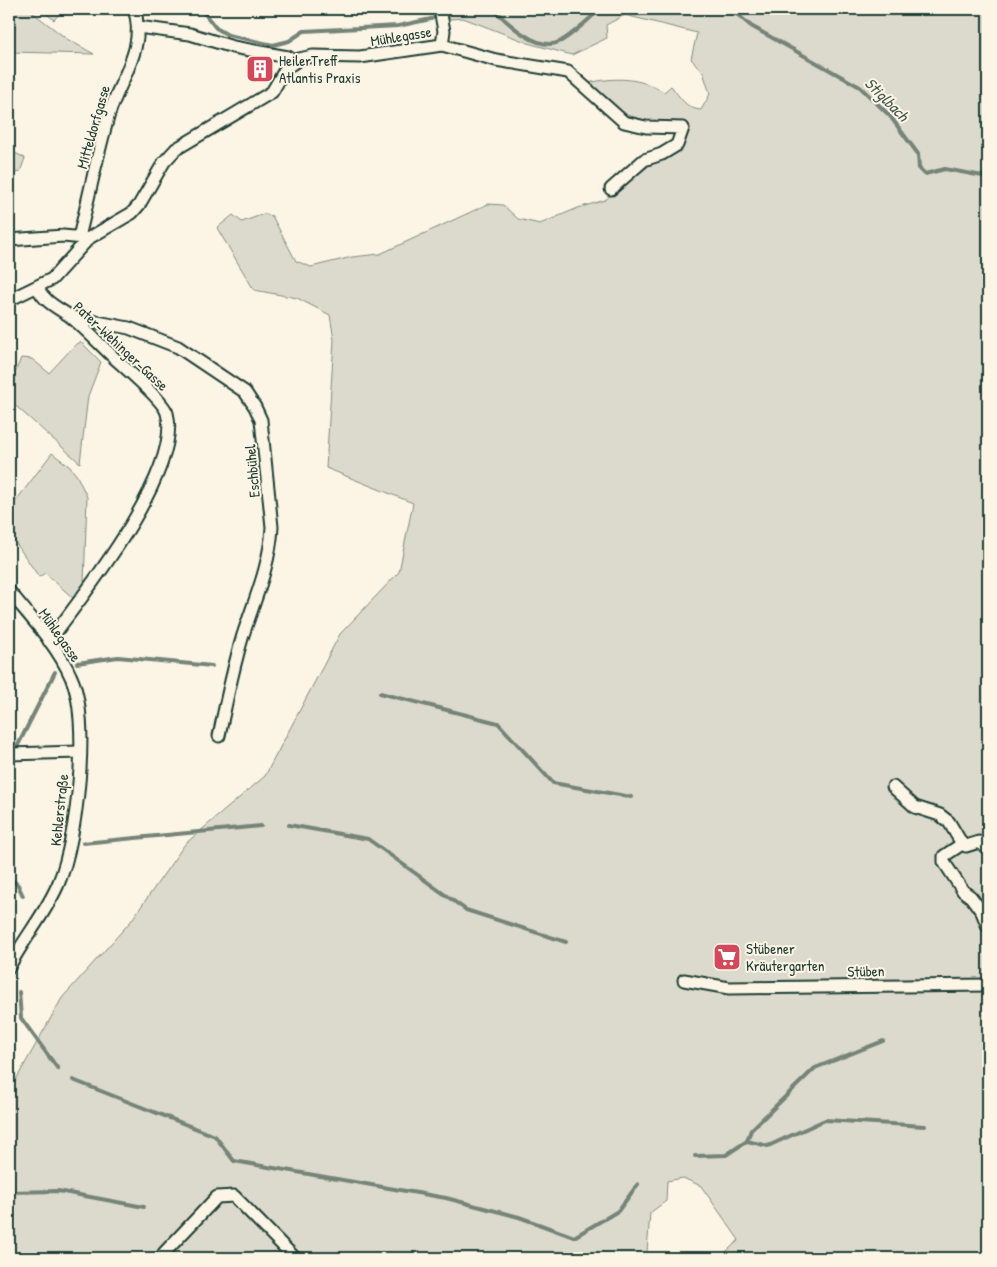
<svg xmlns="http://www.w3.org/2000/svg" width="997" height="1267" font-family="'Patrick Hand',sans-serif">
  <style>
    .green { fill: #dcdacc; stroke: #7e8c80 }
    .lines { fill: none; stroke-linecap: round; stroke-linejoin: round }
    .stream { stroke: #758479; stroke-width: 4 }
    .minor-casing { stroke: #1f3d34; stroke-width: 15 }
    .minor { stroke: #fcf5e5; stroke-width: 11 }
    .labels { text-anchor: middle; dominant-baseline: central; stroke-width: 4; stroke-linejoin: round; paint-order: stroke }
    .street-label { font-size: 15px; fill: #1f3d34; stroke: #fcf5e5 }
    .poi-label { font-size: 15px; fill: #1f3d34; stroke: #fcf5e5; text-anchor: start }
    .water-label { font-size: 16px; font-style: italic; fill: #435a51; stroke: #fcf5e5 }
  </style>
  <rect width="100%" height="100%" fill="#fcf5e5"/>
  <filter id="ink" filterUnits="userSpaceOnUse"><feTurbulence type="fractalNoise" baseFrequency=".02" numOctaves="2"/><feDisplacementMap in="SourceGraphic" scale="10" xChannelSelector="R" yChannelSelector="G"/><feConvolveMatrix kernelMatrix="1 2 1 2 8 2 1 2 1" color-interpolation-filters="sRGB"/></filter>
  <g filter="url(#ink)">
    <g class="green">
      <path d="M9,9H28L67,39L94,54L9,52Z"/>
      <path d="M41,9H63L54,20Z"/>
      <path d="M448,9H988V1258H719L739,1240L701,1186L683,1178L667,1181L666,1201L650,1213L647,1252L652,1258H9V1092L62,998L131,921L185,844L265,776L340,634L399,572L413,503L326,468L334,340L330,315L297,298L254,290L217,228L233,215L242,222L264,214L272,216L296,261L311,267L352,257L380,254L488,204L503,205L518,219L540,224L578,208L605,200L655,161L685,131L633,123L587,83C616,77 639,77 664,92L671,86C680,97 686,109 701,110L710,94L703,72L691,59L697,33L625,15L606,25L607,38L572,55L531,44L463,18L450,19Z"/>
      <path d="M9,150L25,158L20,172L9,174Z"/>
      <path d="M81,342L101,362L88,396L80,463L9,400V388L21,358L32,359L49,373L75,345Z"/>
      <path d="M52,453L70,467L77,476L87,497L84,584L73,598L45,573L39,577L9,533V510Z"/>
    </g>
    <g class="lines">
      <g class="stream">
        <path d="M201,9L216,28L228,35L273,45L289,41L304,31L398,26L431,19L457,9"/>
        <path d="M494,9C507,23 538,52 559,42C572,36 589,18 601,9"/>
        <path d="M731,9L751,26L860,87L890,116L918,154L919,168L925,174L945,169L988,177"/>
        <path d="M77,663L118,657L212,666"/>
        <path d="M380,693L498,723L553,783L631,797"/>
        <path d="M17,747L55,672"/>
        <path d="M9,764L11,761"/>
        <path d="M289,825L368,839L466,910L566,942"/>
        <path d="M83,843L261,826"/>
        <path d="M9,877L18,885L23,896"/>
        <path d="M19,992L21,1018L58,1069"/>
        <path d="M73,1080L215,1136L234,1161L446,1198L519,1217L574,1237L618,1211L638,1184"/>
        <path d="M747,1141L768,1146L825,1120L925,1126"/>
        <path d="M695,1156L726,1155L747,1141L751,1130L815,1068L883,1041"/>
        <path d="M9,1192L58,1191L144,1207"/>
      </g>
      <defs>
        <g id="minor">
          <path d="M440,9L444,31L442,45"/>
          <path d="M138,27L190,34L233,47L288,57L294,61"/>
          <path d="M79,237C89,197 97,155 109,114C120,79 147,47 134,9"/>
          <path d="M9,240L63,236L84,238"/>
          <path d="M37,287C45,303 57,307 71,317C88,331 104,349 121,364C131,373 164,402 167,413C183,471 83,596 49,641"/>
          <path d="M9,300L52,279L89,238L132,213L139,205L164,162L176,149L272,92L286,68L299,59L313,56L360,57L442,45L496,60L568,72L624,122L646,127L683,128L677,145L662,154L644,160L611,189"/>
          <path d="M71,317L129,328L178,347L245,392L255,407L261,420L272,527C270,565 255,599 243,635C233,668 226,702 219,736"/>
          <path d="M9,591C31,618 57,645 71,677C91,720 77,839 59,882C47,912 24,938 9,967"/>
          <path d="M9,754L79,752"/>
          <path d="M893,787L915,807L940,815L949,822L962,844L966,846L979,842L988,849"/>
          <path d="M962,844L944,856V862L963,891L971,897L982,912L988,927"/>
          <path d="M684,980L729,988L988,985"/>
          <path d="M162,1258L164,1253L217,1197L234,1196L295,1258"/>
        </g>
      </defs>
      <use href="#minor" class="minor-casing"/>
      <use href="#minor" class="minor"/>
    </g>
  </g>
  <defs>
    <symbol id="building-square" viewBox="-11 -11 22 22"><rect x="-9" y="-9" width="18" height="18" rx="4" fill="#d1495b" stroke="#fcf5e5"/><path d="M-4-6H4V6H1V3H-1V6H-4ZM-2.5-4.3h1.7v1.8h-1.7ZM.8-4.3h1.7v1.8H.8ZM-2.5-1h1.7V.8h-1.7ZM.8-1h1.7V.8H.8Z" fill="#fff"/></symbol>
    <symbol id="supermarket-square" viewBox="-11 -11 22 22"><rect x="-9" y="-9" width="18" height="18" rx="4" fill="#d1495b" stroke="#fcf5e5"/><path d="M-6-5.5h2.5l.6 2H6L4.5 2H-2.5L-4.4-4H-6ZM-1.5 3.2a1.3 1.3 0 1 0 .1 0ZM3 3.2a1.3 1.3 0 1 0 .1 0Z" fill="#fff"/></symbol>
  </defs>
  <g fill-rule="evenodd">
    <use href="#building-square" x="244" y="53" width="32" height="32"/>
    <use href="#supermarket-square" x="711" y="941" width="32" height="32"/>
  </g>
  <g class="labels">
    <g class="street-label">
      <text transform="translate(401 36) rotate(-9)">Mühlegasse</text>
      <text transform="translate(93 127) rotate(-74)">Mitteldorfgasse</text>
      <text transform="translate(121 346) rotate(43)">Pater-Wehinger-Gasse</text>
      <text transform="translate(252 471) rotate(-95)">Eschbühel</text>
      <text transform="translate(60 635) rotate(55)">Mühlegasse</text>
      <text transform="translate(59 810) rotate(-84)">Kehlerstraße</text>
      <text transform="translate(866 971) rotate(-1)">Stüben</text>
    </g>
    <g class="poi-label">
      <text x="279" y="60">HeilerTreff<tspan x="279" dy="17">Atlantis Praxis</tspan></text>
      <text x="746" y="948">Stübener<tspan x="746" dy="17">Kräutergarten</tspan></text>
    </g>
    <g class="water-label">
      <text transform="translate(887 99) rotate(45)">Stiglbach</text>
    </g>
  </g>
  <rect width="997" height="1267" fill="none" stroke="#fcf5e5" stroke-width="30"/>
  <rect x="15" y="15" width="967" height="1237" fill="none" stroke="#1f3d34" stroke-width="2" filter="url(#ink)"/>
</svg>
